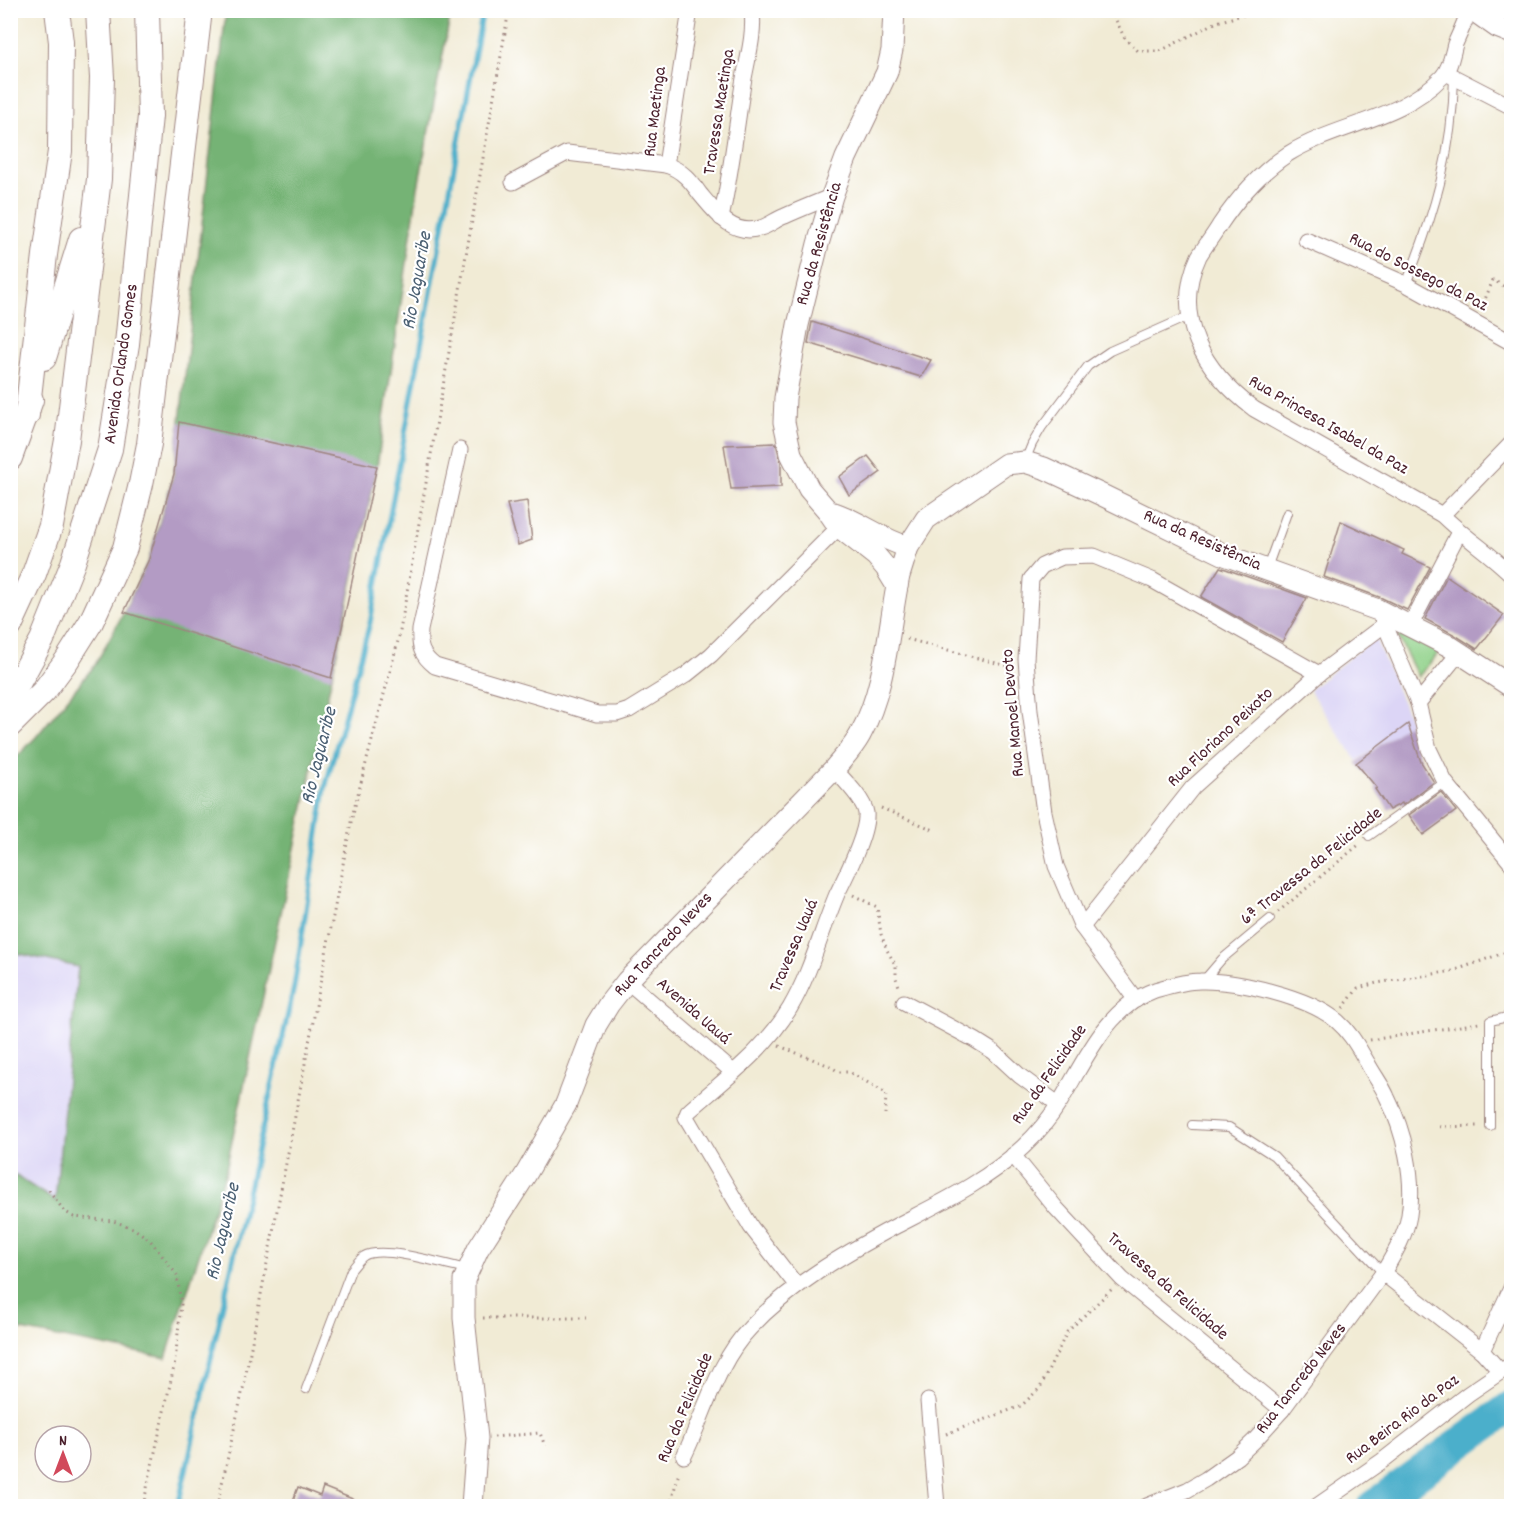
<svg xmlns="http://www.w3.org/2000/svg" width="1522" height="1517" font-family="Dekko,sans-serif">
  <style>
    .built { fill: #dcd5f6 }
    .green { fill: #90d189; stroke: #6d785a; stroke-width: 1.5 }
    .forest { fill: #74b375; stroke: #5f6950; stroke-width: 1.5 }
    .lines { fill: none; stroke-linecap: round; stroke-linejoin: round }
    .stream { stroke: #4cafcb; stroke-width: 5 }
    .river { stroke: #4cafcb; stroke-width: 32 }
    .building { fill: #b39bc4 }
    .lane-casing { stroke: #9e8580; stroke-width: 10 }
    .street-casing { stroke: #9e8580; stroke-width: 17 }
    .secondary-casing { stroke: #9e8580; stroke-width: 23 }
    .primary-casing { stroke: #9e8580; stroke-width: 26 }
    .path { stroke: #9e8580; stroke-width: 3; stroke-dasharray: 1.5 4.5; stroke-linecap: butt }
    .lane { stroke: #fff; stroke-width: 8 }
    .street { stroke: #fff; stroke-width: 15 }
    .secondary { stroke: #fff; stroke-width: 21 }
    .primary { stroke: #fff; stroke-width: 24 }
    .labels { text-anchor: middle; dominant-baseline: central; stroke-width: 4.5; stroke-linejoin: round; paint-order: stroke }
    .street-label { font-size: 18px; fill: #4a1f2b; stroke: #fff }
    .water-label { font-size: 20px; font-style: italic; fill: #4b6073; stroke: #fff }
  </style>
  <rect width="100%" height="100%" fill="#fff"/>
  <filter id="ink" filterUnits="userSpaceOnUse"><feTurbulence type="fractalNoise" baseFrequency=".0167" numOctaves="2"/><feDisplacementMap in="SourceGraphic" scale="12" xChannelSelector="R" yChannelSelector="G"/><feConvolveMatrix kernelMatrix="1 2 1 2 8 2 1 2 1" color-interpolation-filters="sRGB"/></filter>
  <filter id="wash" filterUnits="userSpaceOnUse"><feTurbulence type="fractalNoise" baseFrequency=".008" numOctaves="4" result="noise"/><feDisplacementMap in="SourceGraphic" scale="24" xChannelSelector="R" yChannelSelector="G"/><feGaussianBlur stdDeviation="1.35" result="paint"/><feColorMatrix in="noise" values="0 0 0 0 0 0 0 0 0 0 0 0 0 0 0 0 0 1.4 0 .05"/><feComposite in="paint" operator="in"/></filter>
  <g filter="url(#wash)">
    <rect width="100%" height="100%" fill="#f1ebd5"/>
    <g class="built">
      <path d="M1375,638L1411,722L1357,761L1309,690Z"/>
      <path d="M10,952L78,967L55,1201L11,1172Z"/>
    </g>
    <path class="green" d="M1390,621L1442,649L1418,677Z"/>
    <path class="forest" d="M226,11H451L418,188L377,466L225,1174L166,1358L11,1328L10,1172L55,1201L78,967L11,952V763L36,737L95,665L124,612L149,559L174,474Z"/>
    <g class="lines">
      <path class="stream" d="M178,1506L294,987L325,788L370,623L483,10"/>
      <path class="river" d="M1373,1506L1512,1406"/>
    </g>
    <g id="blocks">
      <g class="building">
        <path d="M812,322L931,360L921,377L808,343Z"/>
        <path d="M179,422L377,466L331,678L124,612L149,559L174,474Z"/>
        <path d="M776,443L781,462V487L731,489L724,445Z"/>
        <path d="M868,456L881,472L849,495L839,477Z"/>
        <path d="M527,501L532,540L518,545L507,504Z"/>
        <path d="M1341,521L1404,550L1402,554L1430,567L1407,610L1382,598L1324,577Z"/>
        <path d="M1220,567L1307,598L1282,642L1201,597Z"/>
        <path d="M1447,576L1504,615L1477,649L1455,635L1425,619Z"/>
        <path d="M1408,724L1421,762L1434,782L1403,805L1402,803L1389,810L1375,789L1377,788L1356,763Z"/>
        <path d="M1441,792L1456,811L1423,835L1409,815Z"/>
        <path d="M298,1487L320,1496L323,1487L370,1506H291Z"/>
      </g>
    </g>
  </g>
  <g filter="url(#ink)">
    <use href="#blocks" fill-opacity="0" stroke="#9e8580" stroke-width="1.5"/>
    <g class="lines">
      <defs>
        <g id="lane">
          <path d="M1406,284C1434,216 1453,151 1454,77"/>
          <path d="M1025,461L1032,444L1042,427L1088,366L1110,351L1189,316"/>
          <path d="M1267,568L1287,513"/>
          <path d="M1369,836L1445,782"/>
          <path d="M1204,980L1222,959L1270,919"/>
          <path d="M1192,1125L1229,1127L1274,1156L1383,1273"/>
          <path d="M1490,1126V1021L1512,1016"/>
          <path d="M306,1389L351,1270C355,1266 359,1259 364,1256C381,1245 445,1264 466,1269"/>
        </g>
        <g id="street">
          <path d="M1469,10C1465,22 1460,33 1455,44C1452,55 1450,69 1442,77C1401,120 1336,124 1288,154C1261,172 1237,199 1219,226C1213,236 1205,246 1199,256C1170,318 1205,372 1254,409L1442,515C1464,537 1490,553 1512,575"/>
          <path d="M1446,73L1512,107"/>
          <path d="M666,165L690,10"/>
          <path d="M513,182L567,153L666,165C682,170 691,181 700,194C715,212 733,237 760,228C769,226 776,219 785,216C800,209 816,203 832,196"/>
          <path d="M721,218C731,174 736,129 743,84C747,60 755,35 752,10"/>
          <path d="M1306,240L1406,284L1512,343"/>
          <path d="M460,450L420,630C419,647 421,655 435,666L597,714H617L629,710L686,675L711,655L846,520"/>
          <path d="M1442,515L1512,443"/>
          <path d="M1382,618L1418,703L1459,653"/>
          <path d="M1410,626L1459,532"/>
          <path d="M1418,703L1429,749L1445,782L1512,864"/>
          <path d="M1082,927L1193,787L1319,674L1384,625"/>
          <path d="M627,981L733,1072"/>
          <path d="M1136,1000L1082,927L1056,866L1044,812L1030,711L1026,659L1031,579L1042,566L1062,557L1094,556L1152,580L1319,674"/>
          <path d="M904,1002L975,1040L994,1052L1020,1076L1058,1104"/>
          <path d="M1013,1155L1056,1208L1122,1279L1282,1410"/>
          <path d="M1383,1273L1482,1351L1500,1371"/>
          <path d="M797,1286L751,1227L686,1117L688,1112C724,1080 765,1050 790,1008C811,972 821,932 837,894C846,876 868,832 866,813C864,799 843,779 834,769"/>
          <path d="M1482,1351L1512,1286"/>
          <path d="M928,1401L937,1506"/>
          <path d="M684,1456C705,1413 717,1362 750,1328C790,1285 844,1254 896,1226C940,1203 987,1181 1023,1147C1037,1134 1050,1118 1060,1102C1084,1062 1107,1007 1155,990C1169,986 1185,981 1200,981C1236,980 1309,997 1337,1021C1351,1033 1358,1047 1367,1062C1373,1074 1382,1085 1387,1097C1404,1131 1415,1177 1409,1215C1406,1235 1393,1256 1383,1273L1282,1410L1254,1441L1237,1457L1206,1479L1187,1490L1147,1506"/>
          <path d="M1317,1506L1382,1461L1468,1394L1512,1364"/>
        </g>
        <g id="secondary">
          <path d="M894,10L892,50L887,72L846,158L832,196L818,244L798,325L785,398L784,422L791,454L809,489L828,511L839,527L876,556L886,568L897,586"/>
          <path d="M1473,10L1497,27L1512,33"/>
          <path d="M834,513C861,522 880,539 908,547"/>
          <path d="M472,1506L477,1438L464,1318V1280L478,1249L526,1174L566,1104L596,1025L609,1004L627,981L834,769C843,758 853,748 860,735C886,688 888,629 899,576L908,547L926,519L1006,464L1025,462L1044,468L1104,496L1225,555L1378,610L1449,646L1512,687"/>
        </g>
        <g id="primary">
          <path d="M44,358L81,239"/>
          <path d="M27,415L45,255L60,151L61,42L57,10"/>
          <path d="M10,458L31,400"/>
          <path d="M10,626L34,574L51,526L67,440L99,179L102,78L98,10"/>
          <path d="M10,698L42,640L73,563L110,449L127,344L150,116L147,10"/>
          <path d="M10,725L44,691L67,660L91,622L125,548L141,484L149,444L200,10"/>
        </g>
      </defs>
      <use href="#lane" class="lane-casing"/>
      <use href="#street" class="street-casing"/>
      <use href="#secondary" class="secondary-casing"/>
      <use href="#primary" class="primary-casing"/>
      <g class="path">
        <path d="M1111,10L1125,39L1138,51H1160L1217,22L1242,15L1268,14L1301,16L1322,10"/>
        <path d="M1481,309L1493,280L1512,291"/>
        <path d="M907,639L1011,667"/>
        <path d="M881,808L934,830"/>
        <path d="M853,895L877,907L881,934L887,950L896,966V978L900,989"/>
        <path d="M1278,912L1361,843"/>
        <path d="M1343,1008L1358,988L1377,983L1453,971L1512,950"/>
        <path d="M1370,1040L1479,1023"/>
        <path d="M779,1046L830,1066L839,1072H849L886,1093L885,1114"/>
        <path d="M1439,1127L1479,1126"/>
        <path d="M49,1190L64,1211L74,1217L113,1221L133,1228L150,1240L177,1275L181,1304L175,1362L143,1506"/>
        <path d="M483,1318H586"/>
        <path d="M946,1434L1021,1406L1040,1388L1067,1332L1112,1289"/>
        <path d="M494,1437L540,1433L545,1446"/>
        <path d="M217,1506L243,1389L352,817L399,637L509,10"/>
        <path d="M670,1506L679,1472"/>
      </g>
      <use href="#lane" class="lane"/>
      <use href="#street" class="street"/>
      <use href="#secondary" class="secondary"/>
      <use href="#primary" class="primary"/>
    </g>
  </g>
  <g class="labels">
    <g class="street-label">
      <text transform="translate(656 112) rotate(-83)">Rua Maetinga</text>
      <text transform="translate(720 112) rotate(-81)">Travessa Maetinga</text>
      <text transform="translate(820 244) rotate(-74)">Rua da Resistência</text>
      <text transform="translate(1418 273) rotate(27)">Rua do Sossego da Paz</text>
      <text transform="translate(122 364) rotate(-82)">Avenida Orlando Gomes</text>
      <text transform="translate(1328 426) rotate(30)">Rua Princesa Isabel da Paz</text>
      <text transform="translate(1202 541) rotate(24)">Rua da Resistência</text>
      <text transform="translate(1014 713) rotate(-95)">Rua Manoel Devoto</text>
      <text transform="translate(1221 738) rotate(-43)">Rua Floriano Peixoto</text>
      <text transform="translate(1312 867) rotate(-39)">6ª Travessa da Felicidade</text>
      <text transform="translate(664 945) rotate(-47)">Rua Tancredo Neves</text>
      <text transform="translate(795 946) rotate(-67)">Travessa Uauá</text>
      <text transform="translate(693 1012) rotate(41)">Avenida Uauá</text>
      <text transform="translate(1050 1075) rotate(-55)">Rua da Felicidade</text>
      <text transform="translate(1167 1287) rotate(41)">Travessa da Felicidade</text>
      <text transform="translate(1302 1379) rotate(-52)">Rua Tancredo Neves</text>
      <text transform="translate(686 1408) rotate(-67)">Rua da Felicidade</text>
      <text transform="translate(1403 1420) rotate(-37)">Rua Beira Rio da Paz</text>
    </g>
    <g class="water-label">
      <text transform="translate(418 281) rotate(-80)">Rio Jaguaribe</text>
      <text transform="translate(320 756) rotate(-76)">Rio Jaguaribe</text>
      <text transform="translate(224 1232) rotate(-77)">Rio Jaguaribe</text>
    </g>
  </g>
  <rect width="1522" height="1517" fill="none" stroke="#fff" stroke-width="36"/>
  <g transform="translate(63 1454)"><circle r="28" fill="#ffffff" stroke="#b7a5aa" stroke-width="1.5"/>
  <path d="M0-4.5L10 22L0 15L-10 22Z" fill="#d1495b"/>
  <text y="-9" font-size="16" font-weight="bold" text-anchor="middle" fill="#4a1f2b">N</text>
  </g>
</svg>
